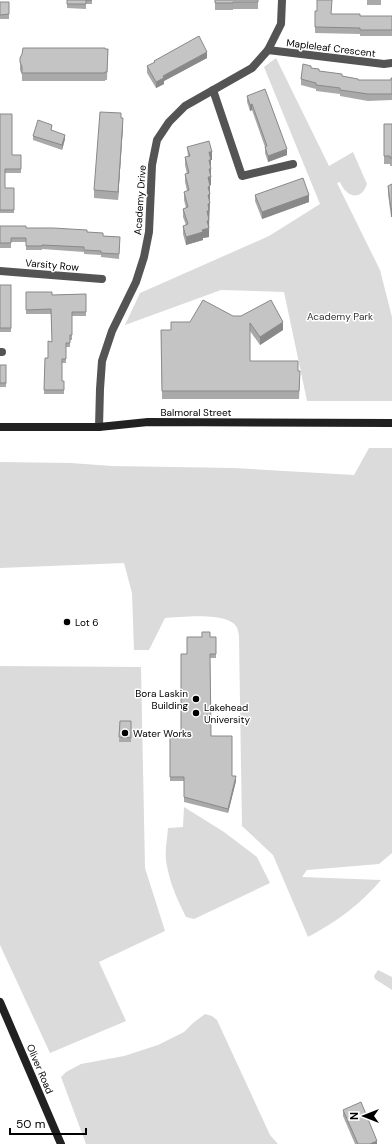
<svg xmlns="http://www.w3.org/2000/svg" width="392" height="1144" font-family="'DM Sans',sans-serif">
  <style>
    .green { fill: #dbdbdb }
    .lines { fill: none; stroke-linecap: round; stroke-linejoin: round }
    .street { stroke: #545454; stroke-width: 8 }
    .secondary { stroke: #212121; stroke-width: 8 }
    .wall { fill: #a9a9a9 }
    .shaded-wall { fill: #898989 }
    .building { fill: #c4c4c4; stroke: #898989 }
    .poi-dot { fill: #000; stroke: #fff; stroke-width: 1.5 }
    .labels { text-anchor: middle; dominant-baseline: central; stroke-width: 3; stroke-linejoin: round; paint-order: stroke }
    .street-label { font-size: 10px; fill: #000; stroke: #fff }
    .park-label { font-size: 10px; fill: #323232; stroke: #fff }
    .poi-label { font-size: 10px; fill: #000; stroke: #fff; text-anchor: start }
  </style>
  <rect width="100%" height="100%" fill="#fff"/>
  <g class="green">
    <path d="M276,58L329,166L353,152L367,184C361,202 346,197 340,182L337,183L380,270L392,317V401H307L284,292L221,290L125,325L140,293L269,236L320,204L264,67Z"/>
    <path d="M369,448H392V853L379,864L307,870L302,877L381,880C360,905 336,922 308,937L273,855L242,826L239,638C239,634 238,629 236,626C226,612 182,617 165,618L149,650H134L132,593L124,563L0,568V462L71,463L112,466L234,468L354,475Z"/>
    <path d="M0,666L141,667L145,868L165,931L99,962L126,1021L50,1053L0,945Z"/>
    <path d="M184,807L224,832L257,857L270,883L194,919L186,917C178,901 170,884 167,866C164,854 167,841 168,828L183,827Z"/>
    <path d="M378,970L392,977V990L375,979L374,976Z"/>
    <path d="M205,1014L212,1016L217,1020L270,1135L278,1144H86L61,1077L66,1072L81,1064L124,1056L158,1045L184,1032L193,1023Z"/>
  </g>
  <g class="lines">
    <g class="street">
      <path d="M268,50L384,64L392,63"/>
      <path d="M213,90L242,176L293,164"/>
      <path d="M0,271L102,279"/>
      <path d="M0,352H2"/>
      <path d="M99,427L100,389L102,361L112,331L136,282L144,257L149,232L152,165L157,140L169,122L185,106L252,68L268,50L281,24L282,0"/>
    </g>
    <g class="secondary">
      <path d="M0,427H99L148,422L392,423"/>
      <path d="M0,1002L61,1144"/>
    </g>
  </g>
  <g class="wall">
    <path d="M67,0H92V4H86V9L67,8Z"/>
    <path d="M215,0H258V9H233V10H215Z"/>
    <rect x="367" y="0" width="14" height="5"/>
    <rect x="0" y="2" width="9" height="17"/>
    <path d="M315,11L331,14L360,16H392V36H360V34L315,33Z"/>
    <path d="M105,49H108L107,80H105V81H22V75L20,70V58Z"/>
    <path d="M207,58L164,81V84L156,88L147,73V66L154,63V61Z"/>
    <path d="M311,68L319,71L358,80H391L392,78V100L368,101L340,96V94L316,91V89L301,85V79Z"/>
    <path d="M247,96L287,155L268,162L265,153V147L252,110L250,111L247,102Z"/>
    <path d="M0,114L12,155H21V173H5V188H14V213H0Z"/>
    <path d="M121,118L123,126L118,200L94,198V190Z"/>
    <path d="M384,124H392V166H390V164H384Z"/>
    <path d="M52,129V131L65,139L62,150L33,140V136Z"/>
    <path d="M187,147L212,160H211V185H210L209,237L203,238V240L186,245L183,234V226L186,225L183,217V209L186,208L184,200V192L187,191L185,182V174H187L185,165V157H188Z"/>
    <path d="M392,184L391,217L388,194V186Z"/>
    <path d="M255,195L309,202L262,219L255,201Z"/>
    <path d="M0,226L26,228L87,232L103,236L120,237L119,259L101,257V255L84,254V252L42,249V250H26V242H11V248H0Z"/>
    <rect x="0" y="285" width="11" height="47"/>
    <path d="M26,292L52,295L86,294V316H72V340H70V347H66V363H62V381H64V394H44L45,358H48L52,342L51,314H26Z"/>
    <path d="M233,316L283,330L260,345L250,331V361L298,371L300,379L299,399H162L161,330H171L190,322Z"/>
    <rect x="0" y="365" width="6" height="22"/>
    <path d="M210,637H216V658H210L211,736L232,776L236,781L228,813L184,802V781H170V736H181L187,654Z"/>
    <path d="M120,721H131V742H119Z"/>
    <path d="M343,1110L377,1144H355L343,1116Z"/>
  </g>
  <g class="shaded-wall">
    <path d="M207,52V58L164,81V84L156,88V82L163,76Z"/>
    <path d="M252,104V110L250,111V105Z"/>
    <path d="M123,118V126L118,200V192Z"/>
    <path d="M65,135V139L62,150V145Z"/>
    <path d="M287,149V155L268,162V156Z"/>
    <path d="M209,152H212V160H211V168H209Z"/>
    <path d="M209,169H211V185H208Z"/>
    <path d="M210,186V202L208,203V187Z"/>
    <path d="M309,195V202L262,219V212Z"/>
    <path d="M210,203L209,219L207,220L208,204Z"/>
    <rect x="391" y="209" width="1" height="8"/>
    <path d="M209,220V228L207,221Z"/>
    <path d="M209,228V237L203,238V240L186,245V237L202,230Z"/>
    <path d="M283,322V330L260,345V337Z"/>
    <path d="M236,776V781L228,813V809Z"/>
    <path d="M377,1141V1144H370Z"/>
  </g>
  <g class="building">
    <path d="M67,0H92H86V4H67Z"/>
    <path d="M215,0H258V2H233V3H215Z"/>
    <path d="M317,0H332L331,14H360V16H392V30H360V28L315,27V11H317Z"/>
    <path d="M0,2H9V14L0,15Z"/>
    <path d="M199,36L207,52L163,76L164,78L156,82L147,66L155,62L154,61Z"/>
    <path d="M23,48H105V49H108L107,72H105V73H22V67L20,62V58L22,54Z"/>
    <path d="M303,64L311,66V68L319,69V71L342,74V76L358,79V80H391V78H392V94H368L340,90V88L316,85V83L301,79Z"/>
    <path d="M265,89L287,149L268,156L265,147L267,146L252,104L250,105L247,96Z"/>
    <path d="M100,112L121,113V118H123L118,192L94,190Z"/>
    <path d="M0,114H12V155H21V169H5V188H14V210H0Z"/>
    <path d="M38,120L52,125L51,130L65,135L62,145L33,136Z"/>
    <path d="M384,124H392V158H390V156H384Z"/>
    <path d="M209,141L212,152H209L211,160H209L211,169H209L211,177H208L210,186L208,187L210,194L208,195L210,203L208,204L209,211H207L209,220L207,221L209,228L202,230L203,232L186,237L183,226L188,224L183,209L188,207L184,192L189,190L185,174L189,173L185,157L190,156L187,147Z"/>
    <path d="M303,178L309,195L262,212L255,195Z"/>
    <path d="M392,184V209H391L388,186Z"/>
    <path d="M0,226H26V228H53L87,230V232L103,233V236L120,237L119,254L101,253V251L84,250V247L42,245V246H26V238H11V243H0Z"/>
    <rect x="0" y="285" width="11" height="43"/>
    <path d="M26,292H52V295L86,294V312H72V335H70V343H66V359H62V381H64V390H44L45,358H48V341L52,342L51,309L26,310Z"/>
    <path d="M203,300L233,316H241L271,300L283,322L260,337L250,323V361H298V371H300L299,391H162L161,330H171V322H190Z"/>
    <rect x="0" y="365" width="6" height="18"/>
    <path d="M202,632H210V637H216V654H210L211,736H232V776H236L228,809L184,797V777H170V736H181V654H187V637H202Z"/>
    <path d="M120,721H131V738L119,737Z"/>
    <path d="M361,1102L377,1141L370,1144H358L343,1110Z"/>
  </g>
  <g class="poi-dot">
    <circle cx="67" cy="622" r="4"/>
    <circle cx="196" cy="699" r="4"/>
    <circle cx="196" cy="713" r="4"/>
    <circle cx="125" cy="733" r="4"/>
  </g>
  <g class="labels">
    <g class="street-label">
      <text transform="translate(331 48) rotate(7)">Mapleleaf Crescent</text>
      <text transform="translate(140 200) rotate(-86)">Academy Drive</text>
      <text transform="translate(52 265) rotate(5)">Varsity Row</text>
      <text x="196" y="412">Balmoral Street</text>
      <text transform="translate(40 1069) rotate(67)">Oliver Road</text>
    </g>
    <g class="park-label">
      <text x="340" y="316">Academy Park</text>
    </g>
    <g class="poi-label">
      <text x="75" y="622">Lot 6</text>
      <text x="188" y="693" text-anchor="end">Bora Laskin<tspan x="188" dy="12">Building</tspan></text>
      <text x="204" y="707">Lakehead<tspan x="204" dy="12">University</tspan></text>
      <text x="133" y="733">Water Works</text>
    </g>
  </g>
  <g transform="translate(364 1116) rotate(270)" stroke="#ffffff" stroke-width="3" paint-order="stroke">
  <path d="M0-3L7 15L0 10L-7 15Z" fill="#000000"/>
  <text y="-6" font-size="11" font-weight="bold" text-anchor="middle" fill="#000000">N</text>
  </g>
  <path d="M10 1128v6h76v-6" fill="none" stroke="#000000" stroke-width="2"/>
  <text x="16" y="1128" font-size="12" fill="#000000" stroke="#ffffff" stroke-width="3" paint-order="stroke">50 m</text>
</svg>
